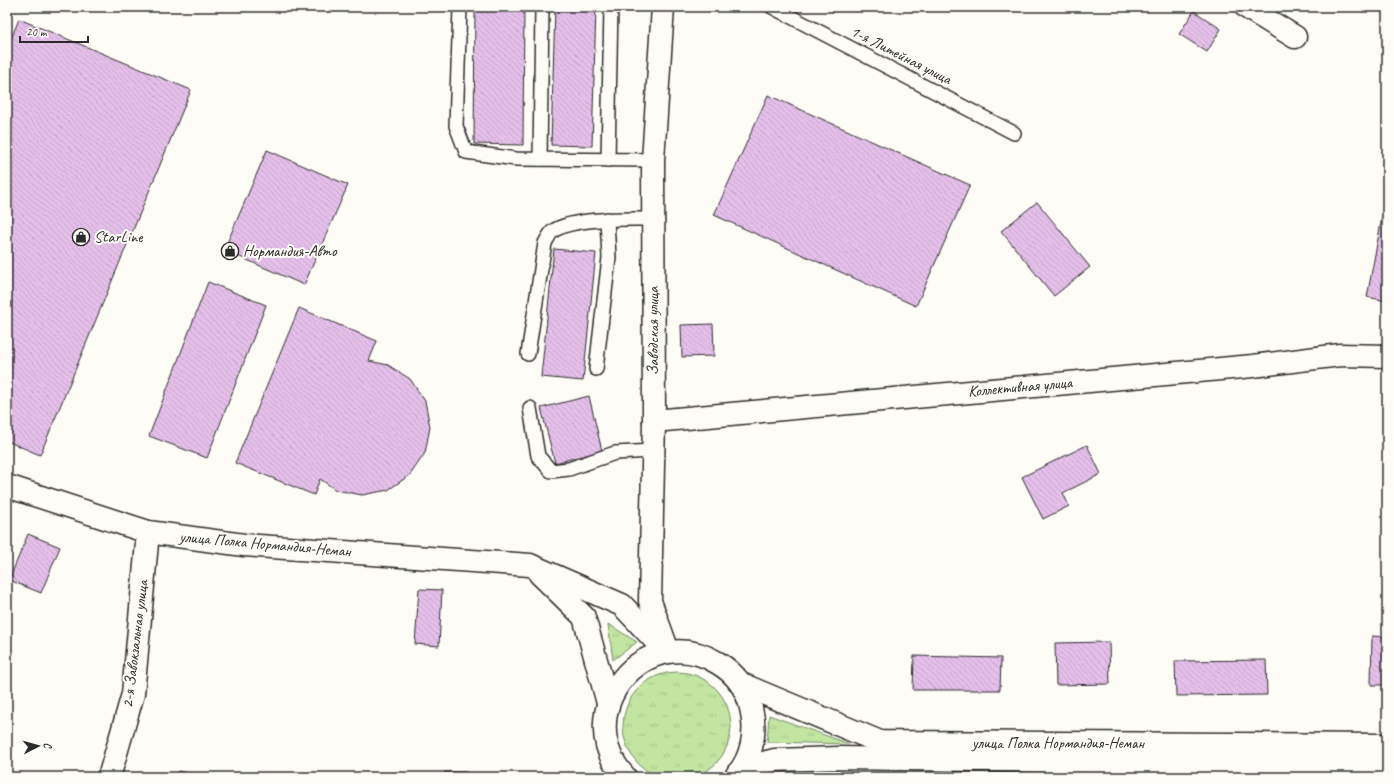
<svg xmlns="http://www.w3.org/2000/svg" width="1394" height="784" font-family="Caveat,sans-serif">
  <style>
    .grass { fill: url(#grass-tufts); stroke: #768866 }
    .building { fill: url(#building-back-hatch); stroke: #2b2b2b }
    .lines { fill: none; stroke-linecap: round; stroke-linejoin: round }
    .lane-casing { stroke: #2b2b2b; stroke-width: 16 }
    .street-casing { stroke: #2b2b2b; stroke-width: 25 }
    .secondary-casing { stroke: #2b2b2b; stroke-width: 25 }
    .lane { stroke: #fdfcf7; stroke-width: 13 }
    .street { stroke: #fdfcf7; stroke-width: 22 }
    .secondary { stroke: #fdfcf7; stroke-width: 22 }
    .labels { text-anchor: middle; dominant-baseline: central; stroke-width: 4; stroke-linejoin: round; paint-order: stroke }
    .street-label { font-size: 16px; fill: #2b2b2b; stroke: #fdfcf7 }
    .poi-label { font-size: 16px; fill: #2b2b2b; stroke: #fdfcf7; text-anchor: start }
  </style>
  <defs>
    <pattern id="grass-tufts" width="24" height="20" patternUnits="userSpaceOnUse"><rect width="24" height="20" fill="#c2e6a1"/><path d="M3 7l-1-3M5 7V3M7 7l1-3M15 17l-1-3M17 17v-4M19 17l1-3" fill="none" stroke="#a7c58b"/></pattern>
    <pattern id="building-back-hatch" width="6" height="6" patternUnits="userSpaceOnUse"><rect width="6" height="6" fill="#e5bfea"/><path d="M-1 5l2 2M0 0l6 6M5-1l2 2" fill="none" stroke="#c5a4c9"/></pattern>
  </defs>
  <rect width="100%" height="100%" fill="#fdfcf7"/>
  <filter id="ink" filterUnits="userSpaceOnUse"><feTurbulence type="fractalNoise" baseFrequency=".025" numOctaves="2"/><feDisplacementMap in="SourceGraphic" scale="8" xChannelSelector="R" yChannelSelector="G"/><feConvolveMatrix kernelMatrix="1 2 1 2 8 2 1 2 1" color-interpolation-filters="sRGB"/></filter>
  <g filter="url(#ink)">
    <g class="grass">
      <path d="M608,624L637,642L613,660Z"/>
      <circle cx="677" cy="726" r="54"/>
      <path d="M769,715L849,744L767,742Z"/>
    </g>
    <g class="building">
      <path d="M475,7H524L523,145L474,144Z"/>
      <path d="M555,7H596L592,146L551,145Z"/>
      <path d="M825,7H837L834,12Z"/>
      <path d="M1194,11L1221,29L1207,52L1179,34Z"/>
      <path d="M19,19L191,90L40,455L7,441V49Z"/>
      <path d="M768,95L970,185L916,306L714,215Z"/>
      <path d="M267,150L348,185L304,285L224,250Z"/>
      <path d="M1386,196H1387V301L1367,297Z"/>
      <path d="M1037,202L1090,267L1054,296L1001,231Z"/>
      <path d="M554,249L596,253L583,381L541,377Z"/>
      <path d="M208,282L266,305L207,458L149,436Z"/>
      <path d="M299,308L377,341L369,361L388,365L410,379L425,401L430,427L425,453L410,475L388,490L362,495L336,490L320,479L314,495L235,463Z"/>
      <path d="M713,324L714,356L682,357L681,325Z"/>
      <path d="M589,396L602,451L555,463L541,408Z"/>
      <path d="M1087,445L1101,474L1063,493L1069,506L1043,519L1022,477Z"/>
      <path d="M28,534L60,547L41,593L9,580Z"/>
      <path d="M419,589L442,590L439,646L415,644Z"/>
      <path d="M1372,636L1387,637V685H1371Z"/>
      <path d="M1109,642L1110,684L1056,685L1055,643Z"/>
      <path d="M914,656L1001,658L1000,690H913Z"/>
      <path d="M1266,660L1267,695L1176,696L1175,661Z"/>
      <path d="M178,771L205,777H176Z"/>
      <rect x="445" y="772" width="21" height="5"/>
      <path d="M296,774L321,776V777H296Z"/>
    </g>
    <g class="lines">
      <defs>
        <g id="lane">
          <path d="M460,7L456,126L466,152L516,159L653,160"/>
          <path d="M772,7L1014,133"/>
          <path d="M540,159L542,7"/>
          <path d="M608,160L611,7"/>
          <path d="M528,354L545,243C547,240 550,233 553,231C574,217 628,219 653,219"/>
          <path d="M596,369L609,258L607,219"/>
          <path d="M530,408L538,456L551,471L569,469L615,453L653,451"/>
        </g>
        <g id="street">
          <path d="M663,7L653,160L654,421L650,601L667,648"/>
          <path d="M1246,7L1295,37"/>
          <path d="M654,421L1253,366L1340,355L1387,356"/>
          <path d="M7,486L148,532L244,545L530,565L622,605L666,652"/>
          <path d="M540,574L584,617L608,703"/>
          <path d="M108,777L110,774L133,694L148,532"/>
        </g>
        <g id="secondary">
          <path d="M741,684L880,742L1387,745"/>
          <path d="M738,773L755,765L775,760L839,758L1387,766"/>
          <path d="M625,777C567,713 645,618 718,663C735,673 747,689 751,708C757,732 752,758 736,776"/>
        </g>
      </defs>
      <use href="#lane" class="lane-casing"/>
      <use href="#street" class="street-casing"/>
      <use href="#secondary" class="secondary-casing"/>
      <use href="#lane" class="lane"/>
      <use href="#street" class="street"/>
      <use href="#secondary" class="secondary"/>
    </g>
  </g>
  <defs>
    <symbol id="shop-ring" viewBox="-11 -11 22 22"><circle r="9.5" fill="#fdfcf7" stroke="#2b2b2b" stroke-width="1.5"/><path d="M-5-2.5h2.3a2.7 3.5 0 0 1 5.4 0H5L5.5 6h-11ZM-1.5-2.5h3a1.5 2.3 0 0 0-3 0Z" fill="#2b2b2b"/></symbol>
  </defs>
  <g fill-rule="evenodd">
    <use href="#shop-ring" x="71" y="227" width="20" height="20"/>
    <use href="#shop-ring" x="220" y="241" width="20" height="20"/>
  </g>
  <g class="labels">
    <g class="street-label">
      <text transform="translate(901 55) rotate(27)">1-я Литейная улица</text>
      <text transform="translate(653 331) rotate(-90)">Заводская улица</text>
      <text transform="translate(1020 387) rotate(-5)">Коллективная улица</text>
      <text transform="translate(265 544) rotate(5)">улица Полка Нормандия-Неман</text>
      <text transform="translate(135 644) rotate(-83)">2-я Завокзальная улица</text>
      <text x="1058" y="743">улица Полка Нормандия-Неман</text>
    </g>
    <g class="poi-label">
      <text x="94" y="237">StarLine</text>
      <text x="243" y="251">Нормандия-Авто</text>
    </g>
  </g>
  <rect width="1394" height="784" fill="none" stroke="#fdfcf7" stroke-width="24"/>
  <rect x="12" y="12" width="1370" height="760" fill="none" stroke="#2b2b2b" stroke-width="1.5" filter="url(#ink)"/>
  <g transform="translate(38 746) rotate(84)" stroke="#fdfcf7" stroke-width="3" paint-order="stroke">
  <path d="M0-3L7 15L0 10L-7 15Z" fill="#2b2b2b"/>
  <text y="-6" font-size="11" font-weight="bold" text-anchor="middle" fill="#2b2b2b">С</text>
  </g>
  <path d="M20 36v6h68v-6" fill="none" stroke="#2b2b2b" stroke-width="2"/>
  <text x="26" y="36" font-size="12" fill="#2b2b2b" stroke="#fdfcf7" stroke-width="3" paint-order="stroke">20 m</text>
</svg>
